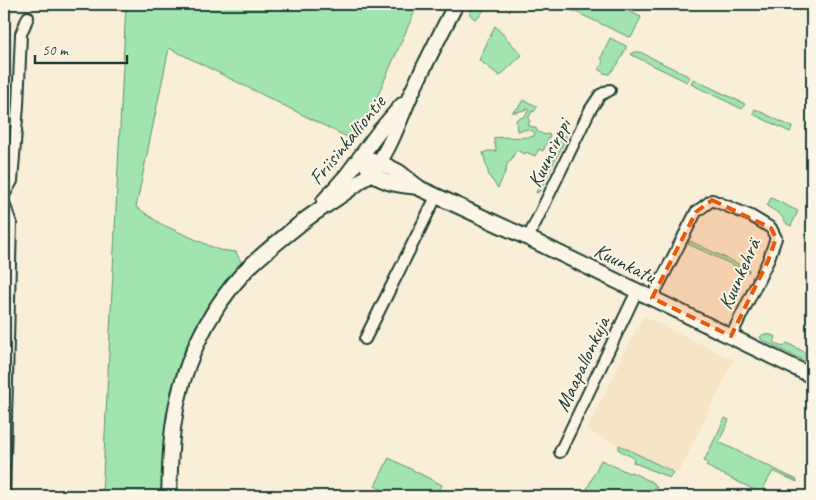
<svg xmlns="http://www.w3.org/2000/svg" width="816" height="500" font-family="Caveat,sans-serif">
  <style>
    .built { fill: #f5e5c6 }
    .green { fill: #a1e4af; stroke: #609072 }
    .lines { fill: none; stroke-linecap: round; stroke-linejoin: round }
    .street-casing { stroke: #1f3d34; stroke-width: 14 }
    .secondary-casing { stroke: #1f3d34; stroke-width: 18 }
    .street { stroke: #fcf5e5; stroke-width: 10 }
    .secondary { stroke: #fcf5e5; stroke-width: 14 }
    .marked { fill: #e8590c; fill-opacity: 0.2; stroke: #e8590c; stroke-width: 4; stroke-dasharray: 10 6; stroke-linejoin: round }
    .labels { text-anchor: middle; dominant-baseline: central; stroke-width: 4; stroke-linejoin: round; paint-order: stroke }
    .street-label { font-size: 21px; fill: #1f3d34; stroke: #fcf5e5 }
  </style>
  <rect width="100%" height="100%" fill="#f9eed7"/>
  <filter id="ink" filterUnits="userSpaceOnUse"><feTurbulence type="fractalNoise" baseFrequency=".02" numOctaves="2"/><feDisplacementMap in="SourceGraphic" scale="10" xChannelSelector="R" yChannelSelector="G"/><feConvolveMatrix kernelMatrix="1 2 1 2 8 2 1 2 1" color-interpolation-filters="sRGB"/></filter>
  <g filter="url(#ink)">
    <path class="built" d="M643,316L734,360L678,474L587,430Z"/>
    <g class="green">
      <path d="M126,4H418L369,115L351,139L169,48L136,207L161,224L219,250L236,252L242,264L225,286L190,345L164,496H102Z"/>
      <path d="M472,4H488L479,17L475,19L470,15V9Z"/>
      <path d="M559,4H613L641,17L632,36L629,37Z"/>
      <path d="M495,26L522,55L500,76L479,60Z"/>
      <path d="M610,38L626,46V48L618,64L609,74L604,73L598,69L600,68C602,64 604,61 601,58Z"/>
      <path d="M635,52H640L690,77L687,82L632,55L631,54Z"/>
      <path d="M693,79L745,104L742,109L691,84Z"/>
      <path d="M523,100L537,106L534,112L532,111L528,119L530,121L528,125L537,129L536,131L545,135L546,134L550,135L543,151L539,149L535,156L526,152L525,154L516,150L510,162L509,161L506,167L507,168L498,188L489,176L483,153L488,151H496C497,146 493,143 494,138C507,136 522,139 534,136L535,133C530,128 523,130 517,131L516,120L519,118L524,117L529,110L527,109L517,112H512L518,108Z"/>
      <path d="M755,109L792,127L790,132L753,114Z"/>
      <path d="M565,134L566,136L565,140L539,192L536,193L554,151Z"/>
      <path d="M771,198L798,211L791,226L787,224L780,214L767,206Z"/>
      <path d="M690,241L749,269V272H748L688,244Z"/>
      <path d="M764,334L771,335L776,337L774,342L783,347L787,343L812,356V365L762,340L760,337Z"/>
      <path d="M725,418L729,420L719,442L797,480V482L773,471L764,487V489L770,492L763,494L706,466L708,463L704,461Z"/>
      <path d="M619,445L673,472L670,478L633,462L634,458L619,450Z"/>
      <path d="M389,458L442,485L437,496H396L375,486Z"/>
      <path d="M601,460L629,473L631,472L654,483L655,486L657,487L652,496H597L586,491Z"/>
    </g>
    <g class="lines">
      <defs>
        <g id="street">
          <path d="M4,195L12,181L18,105L21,34L28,17"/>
          <path d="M4,203L11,223L4,496"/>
          <path d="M528,238L590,110L600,95L610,90"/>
          <path d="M652,298L696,212L712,200L751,216L771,228L776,238L768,261L731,336"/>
          <path d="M365,339L437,195"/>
          <path d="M560,452L637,291"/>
        </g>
        <g id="secondary">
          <path d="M361,157L379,162L399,172L419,188L528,238L812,376"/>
          <path d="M367,166C378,184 399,185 418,187"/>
          <path d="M324,201L347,175L378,133L402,105"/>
          <path d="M169,496C170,474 170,451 173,428C180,369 206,313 246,270C263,253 283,238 301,223C320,208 341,197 359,182C363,179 368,176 371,172C390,152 400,117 412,92C426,62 441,33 456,4"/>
        </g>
      </defs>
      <use href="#street" class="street-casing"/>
      <use href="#secondary" class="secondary-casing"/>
      <use href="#street" class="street"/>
      <use href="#secondary" class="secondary"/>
    </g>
  </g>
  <path class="marked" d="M712,200L771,228L776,238L768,261L731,336L652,298L696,212Z"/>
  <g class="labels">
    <g class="street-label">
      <text transform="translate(347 140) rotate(-51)">Friisinkalliontie</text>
      <text transform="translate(549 153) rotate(-64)">Kuunsirppi</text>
      <text transform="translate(625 263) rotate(26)">Kuunkatu</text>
      <text transform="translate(739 274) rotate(-66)">Kuunkehrä</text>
      <text transform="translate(582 364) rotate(-65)">Maapallonkuja</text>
    </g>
  </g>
  <rect width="816" height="500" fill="none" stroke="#fcf5e5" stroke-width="20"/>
  <rect x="10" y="10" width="796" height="480" fill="none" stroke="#1f3d34" stroke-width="2" filter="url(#ink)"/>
  <path d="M35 55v8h92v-8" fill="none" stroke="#1f3d34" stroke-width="2.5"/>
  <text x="42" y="55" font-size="15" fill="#1f3d34" stroke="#fcf5e5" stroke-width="4" paint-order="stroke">50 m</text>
</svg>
